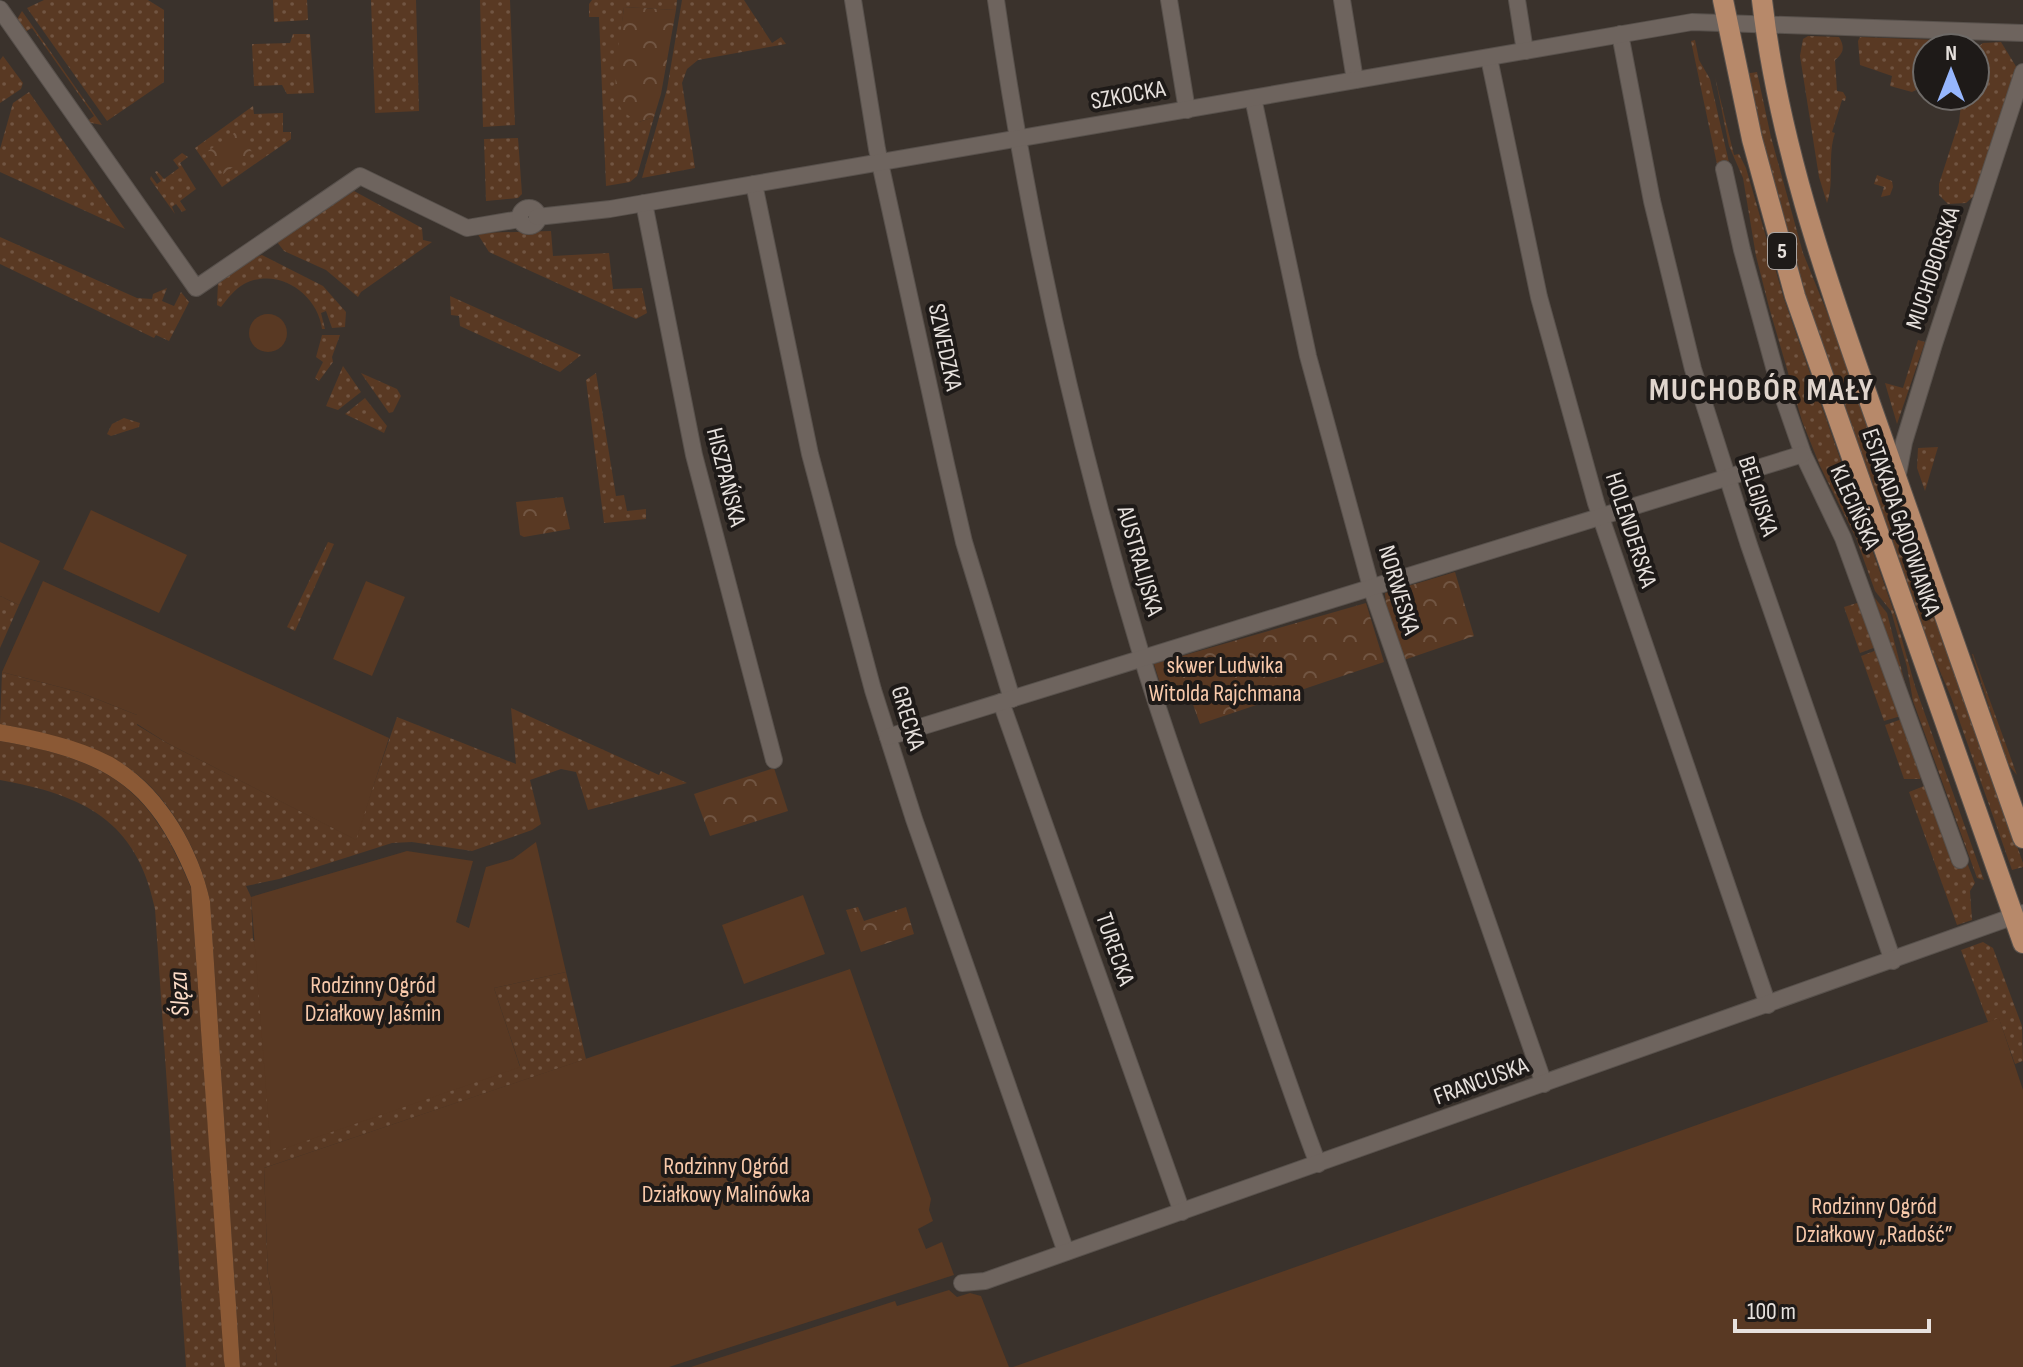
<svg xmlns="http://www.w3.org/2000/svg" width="2023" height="1367" font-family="'Sofia Sans Condensed',sans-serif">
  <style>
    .grass { fill: url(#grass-dots) }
    .park { fill: url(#park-crowns) }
    .garden { fill: #593923 }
    .water { fill: #8b5935 }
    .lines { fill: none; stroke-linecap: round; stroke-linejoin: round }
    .street-casing { stroke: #58514c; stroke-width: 18 }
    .primary-casing { stroke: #58514c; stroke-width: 22 }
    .street { stroke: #6e645e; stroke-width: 16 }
    .primary { stroke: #b7896a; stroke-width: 20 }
    .labels { text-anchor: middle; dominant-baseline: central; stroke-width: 8; stroke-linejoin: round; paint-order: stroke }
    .shield { fill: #1e1a18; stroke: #aba5a2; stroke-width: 2 }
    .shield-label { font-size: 22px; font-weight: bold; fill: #e7e1dd }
    .street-label { font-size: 24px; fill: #e7e1dd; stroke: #1e1a18 }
    .park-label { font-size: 24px; fill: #f8c9aa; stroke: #1e1a18 }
    .water-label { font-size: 26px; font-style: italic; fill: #fdddc8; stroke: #1e1a18 }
    .district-label { font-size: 32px; font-weight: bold; letter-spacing: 2px; fill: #e0d5cd; stroke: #1e1a18 }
  </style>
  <defs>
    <pattern id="grass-dots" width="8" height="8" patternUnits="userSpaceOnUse" patternTransform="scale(2)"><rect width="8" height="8" fill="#593923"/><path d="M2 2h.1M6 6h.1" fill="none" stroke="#715542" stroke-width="1.8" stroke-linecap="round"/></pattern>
    <pattern id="park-crowns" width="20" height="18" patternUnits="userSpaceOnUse" patternTransform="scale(2)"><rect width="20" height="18" fill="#593923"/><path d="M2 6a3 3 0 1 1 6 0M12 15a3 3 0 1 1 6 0" fill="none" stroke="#715542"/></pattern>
  </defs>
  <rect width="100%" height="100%" fill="#3a322c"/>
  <g class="grass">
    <path d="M44,0H148L164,10V82L107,121L27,8Z"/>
    <path d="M273,0H307L308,20L274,22Z"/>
    <path d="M371,0H416L419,111L375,113Z"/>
    <path d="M480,0H510L515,125L483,127Z"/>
    <path d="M592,0H677L676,10L624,7L616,77L639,122L654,117L637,176L630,182L606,186L599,17H589V4Z"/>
    <path d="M682,0H744L772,43L781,37L786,44L698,60L687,69L682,83L695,168L642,178L667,89Z"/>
    <path d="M22,11L102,125L86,122L94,116L32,28L23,33L16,21Z"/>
    <path d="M293,34H310L314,93L287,94L282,85L254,86L252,44L290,43Z"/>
    <path d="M1808,36L1839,37C1845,47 1844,53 1835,60L1837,91L1843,92L1846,97L1845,101L1842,100L1832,132L1835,133C1827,156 1835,181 1827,203L1819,177L1800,56L1803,39Z"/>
    <path d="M1860,37L1938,40L1943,42L1945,48H1927V64L1916,90L1912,92L1890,86L1892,76L1860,65L1858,41Z"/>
    <path d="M1695,40L1699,60L1710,79L1730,167L1718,169L1691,41Z"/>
    <path d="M2001,42L2017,68L1976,194L1966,203L1948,204L1939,195V184L1959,122L1962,96H1975L1976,48L1983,43Z"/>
    <path d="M3,56L23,83L21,89L0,103V60Z"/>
    <path d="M1757,72L1771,137L1803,253L1839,342L2023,863V867L2012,870L1951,697L1916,615L1796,276L1744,74Z"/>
    <path d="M1715,77L1733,151L1734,155L1739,154L1746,168L1784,299L1895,615L1915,686L1984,880L1977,878L1913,701L1907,667L1891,611L1875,591L1856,538L1820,466L1802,421L1769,307L1756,256L1743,178L1729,146Z"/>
    <path d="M29,92L125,229L0,172V149L13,103Z"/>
    <path d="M253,106L254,114L283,113V132H291V139L222,187L195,148Z"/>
    <path d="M518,138L522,194L518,198L486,201L484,139Z"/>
    <path d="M182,153L188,157L180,163L196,189L180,201L186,210L182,212L176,204L172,207L175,214L150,179L151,176L157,184L161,181L155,172L157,171L164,179L179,168L173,160Z"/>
    <path d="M1877,175L1892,181L1893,187L1890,195L1881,197L1884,187L1874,184Z"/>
    <path d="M354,191L422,228L423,240L432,242L361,292L358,297L326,270L284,251L277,242Z"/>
    <path d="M551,231L553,256L609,253L613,289L642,288L647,313L636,319L489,252L477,233Z"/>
    <path d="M0,237L137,298L152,299L153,294L167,288L162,301L174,306L181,292L189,302L169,341L156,335L154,338L0,264Z"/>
    <path d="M262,255L323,286L346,312L345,327L332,328L326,311L321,313L325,329H322C318,294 278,266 244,284C234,290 228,298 221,307L217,305L218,282L256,257Z"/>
    <path d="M450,296L581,355L560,372L460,326L459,316L451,315Z"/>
    <path d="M322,335H340L332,357L333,362L319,381L315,378L323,362L316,357Z"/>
    <path d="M1918,340L1925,342L1897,424L1885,383L1903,388Z"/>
    <path d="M343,366L361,392L338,410L326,406Z"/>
    <path d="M361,373L397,389L401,396L393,412L389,413Z"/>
    <path d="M596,373L616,496L624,495L627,511L646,509V519L604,523L586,380Z"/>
    <path d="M365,398L387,426L384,433L345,414Z"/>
    <path d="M124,418L140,423L139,427L111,436L107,434L112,424Z"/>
    <path d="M1938,447L1925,491L1917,468L1918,448Z"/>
    <path d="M328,542L334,544L295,631L287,627Z"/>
    <path d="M0,596L19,605L0,648Z"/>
    <path d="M1874,597L1887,613L1906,687L1905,686Z"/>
    <path d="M1857,603L1861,604L1876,647L1860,653L1844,607Z"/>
    <path d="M1877,650L1901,716L1884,721L1861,656Z"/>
    <path d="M1972,654H1973L2017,775L2007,763Z"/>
    <path d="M2,672L79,692L137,715V725L167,743L355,839L397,717L516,764L511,708L659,775L661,771L687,783L588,810L576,772L561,769L530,780L541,824L532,830L472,851L412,842L392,843L279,879L246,886L251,897L253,940L520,1066L494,988L566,972L586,1059L264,1168L268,1277L272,1294L277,1367H240L210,901C199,847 163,783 112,758C82,742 33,730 0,724Z"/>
    <path d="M1902,719L1922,775L1920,779H1904L1885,725Z"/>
    <path d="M0,741C107,760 149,785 191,888L225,1367H186L155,909C137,820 83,795 0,780Z"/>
    <path d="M1924,786L1966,860L1975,883L1970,891L1972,920L1957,925L1909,792Z"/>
    <path d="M1983,942L1993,948L2022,1026L2023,1061L2015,1064L1999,1019L1988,1022L1961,950Z"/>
  </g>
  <g class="park">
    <path d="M624,7L676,10L661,94L654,117L639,122C634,119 627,115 623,111C607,93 622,29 624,7Z"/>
    <path d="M237,131L253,153L223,174L208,151Z"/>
    <path d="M563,497L570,529L524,537L520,535L516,502Z"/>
    <path d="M1455,572L1474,636L1404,660L1386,607L1385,593Z"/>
    <path d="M1366,603L1384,662L1200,724L1190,696L1166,702L1154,664Z"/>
    <path d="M774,768L788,811L710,836L694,794Z"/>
    <path d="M858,907L864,921L906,907L914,934L861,952L846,910Z"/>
  </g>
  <g class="garden">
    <circle cx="268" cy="333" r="19"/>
    <path d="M91,510L187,555L159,613L63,569Z"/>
    <path d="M0,542L40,561L19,605L0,596Z"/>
    <path d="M43,581L389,738L356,840L167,743L137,724V715L79,692L2,672Z"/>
    <path d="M366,581L405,597L372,676L333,659Z"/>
    <path d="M1197,660L1240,680L1229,704L1186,684Z"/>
    <path d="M536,842L566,972L494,988L520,1067L271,1153L251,897L407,851L473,861L456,922L469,928L486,867L513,859Z"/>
    <path d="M803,895L825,954L744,984L722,925Z"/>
    <path d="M850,969L931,1199L929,1210L933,1221L918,1229L926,1249L942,1242L954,1275L669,1367H277L272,1294L268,1277L264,1168Z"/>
    <path d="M1999,1018L2023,1090V1367H1013Z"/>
    <path d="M949,1290L957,1297L970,1293L981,1296L1009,1367H691L895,1301L897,1306Z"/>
  </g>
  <path class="water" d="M0,724C38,731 77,739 112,757C163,786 198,845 210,901L240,1367H225L224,1361L191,887C150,785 107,760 0,741Z"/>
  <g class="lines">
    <defs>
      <g id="street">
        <path d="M853,0L877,149L946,464L964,542L1012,699"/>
        <path d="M996,0C1028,224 1078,447 1144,664C1172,755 1206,845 1237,935C1264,1011 1289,1088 1318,1164"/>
        <path d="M1169,0L1187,110"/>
        <path d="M1342,0L1355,80"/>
        <path d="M1517,0L1525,51"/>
        <path d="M0,9L196,288L360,176L467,228L520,219"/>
        <path d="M1620,34L1652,201L1693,369L1749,545L1893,961"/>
        <path d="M1489,58L1539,297L1596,503L1768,1005"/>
        <path d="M1253,98L1308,356L1371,587L1544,1084"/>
        <path d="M1724,169L1742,250L1779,385L1803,454L1843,538L1960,860"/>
        <path d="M754,184L810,454L873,690L914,819L1066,1252"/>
        <path d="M644,203L694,455L774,760"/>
        <circle cx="529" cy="217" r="9"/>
        <path d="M537,217L610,209L1692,22L2023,33"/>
        <path d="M1897,479L1904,442L1934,344L2023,72"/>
        <path d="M1001,702L1182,1212"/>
        <path d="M888,737L1803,454"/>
        <path d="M962,1283L985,1281L2023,913"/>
      </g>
      <g id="primary">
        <path d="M1723,0L1752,139L1795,296L2023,943"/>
        <path d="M1762,0C1778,138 1824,273 1870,403C1920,549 1973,693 2023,838"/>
      </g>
    </defs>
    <use href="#street" class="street-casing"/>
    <use href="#primary" class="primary-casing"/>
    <use href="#street" class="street"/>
    <use href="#primary" class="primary"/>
  </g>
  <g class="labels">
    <rect class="shield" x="1768" y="233" width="28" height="36" rx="6"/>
    <g class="shield-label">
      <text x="1782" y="251">5</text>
    </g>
    <g class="street-label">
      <text transform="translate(1128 95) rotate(-10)">SZKOCKA</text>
      <text transform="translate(1933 268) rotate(-72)">MUCHOBORSKA</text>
      <text transform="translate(945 347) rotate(78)">SZWEDZKA</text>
      <text transform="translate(726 477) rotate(76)">HISZPAŃSKA</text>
      <text transform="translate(1758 496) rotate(72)">BELGIJSKA</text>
      <text transform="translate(1855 507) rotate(66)">KLECIŃSKA</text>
      <text transform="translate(1901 522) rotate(71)">ESTAKADA GĄDOWIANKA</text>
      <text transform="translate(1631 530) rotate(72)">HOLENDERSKA</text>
      <text transform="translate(1140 561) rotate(74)">AUSTRALIJSKA</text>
      <text transform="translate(1399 590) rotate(73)">NORWESKA</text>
      <text transform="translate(908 718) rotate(73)">GRECKA</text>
      <text transform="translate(1115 949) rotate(71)">TURECKA</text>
      <text transform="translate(1481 1081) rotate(-20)">FRANCUSKA</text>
    </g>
    <g class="park-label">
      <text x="1225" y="665">skwer Ludwika<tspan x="1225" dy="28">Witolda Rajchmana</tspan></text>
      <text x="373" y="985">Rodzinny Ogród<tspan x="373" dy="28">Działkowy Jaśmin</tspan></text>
      <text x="726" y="1166">Rodzinny Ogród<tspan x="726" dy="28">Działkowy Malinówka</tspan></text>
      <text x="1874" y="1206">Rodzinny Ogród<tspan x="1874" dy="28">Działkowy „Radość”</tspan></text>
    </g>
    <g class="water-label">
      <text transform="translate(180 994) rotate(-94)">Ślęza</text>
    </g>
    <g class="district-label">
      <text x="1762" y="390">MUCHOBÓR MAŁY</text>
    </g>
  </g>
  <g transform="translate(1951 72)"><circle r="38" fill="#1e1a18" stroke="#6e6a67" stroke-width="2"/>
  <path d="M0-6L14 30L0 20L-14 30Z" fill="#96b6fd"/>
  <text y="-12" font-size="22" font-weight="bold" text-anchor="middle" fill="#e7e1dd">N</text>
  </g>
  <path d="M1735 1319v12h194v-12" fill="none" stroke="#e7e1dd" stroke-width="4"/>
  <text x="1747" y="1319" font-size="24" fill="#e7e1dd" stroke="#1e1a18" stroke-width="6" paint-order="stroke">100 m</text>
</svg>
